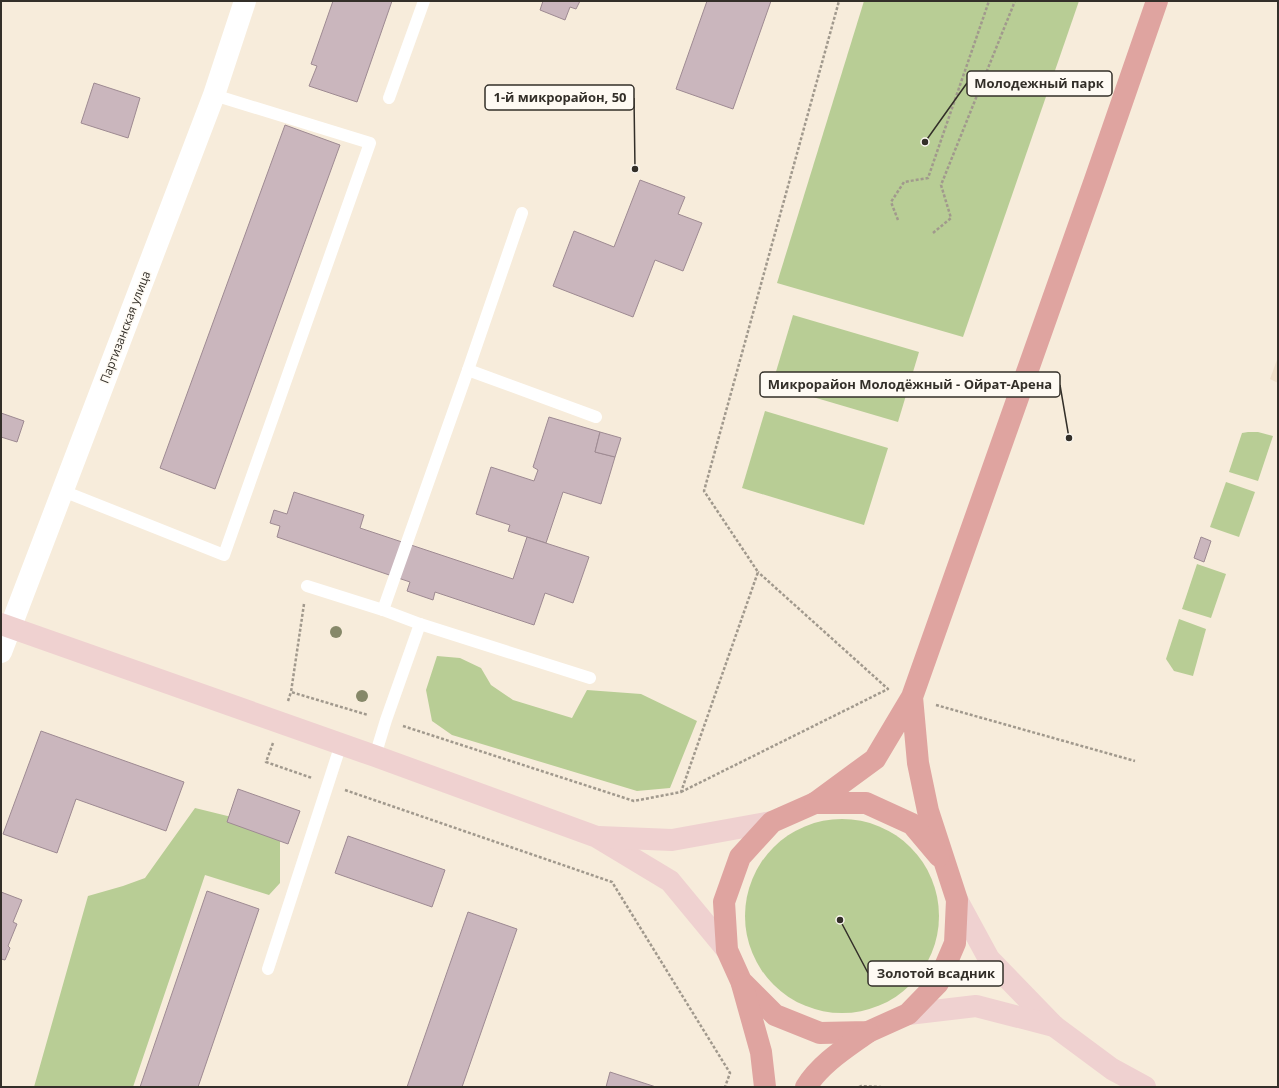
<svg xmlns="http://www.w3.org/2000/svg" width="1279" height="1088" font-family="'Open Sans',sans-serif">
<rect width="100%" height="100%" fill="#f7ecdb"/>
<path fill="#efe0ca" d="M 1278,357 L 1278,383 L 1270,379 Z"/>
<g fill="#b8cd95">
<path d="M 864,1 L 1079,1 L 963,337 L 777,283 Z"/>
<path d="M 793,315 L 919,352 L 898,422 L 772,385 Z"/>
<path d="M 765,411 L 888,448 L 864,525 L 742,488 Z"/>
<path d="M 1248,432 L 1258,432 L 1273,436 L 1258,481 L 1229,472 L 1242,433 Z"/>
<path d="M 1226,482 L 1255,492 L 1239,537 L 1210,527 Z"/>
<path d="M 1197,564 L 1226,574 L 1211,618 L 1182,609 Z"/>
<path d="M 1179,619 L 1206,629 L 1193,676 L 1174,671 L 1166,659 Z"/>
<path d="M 437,656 L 460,658 L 481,668 L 491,685 L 513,700 L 572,718 L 587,690 L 641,694 L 697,721 L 670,788 L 637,791 L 452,735 L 432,721 L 426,690 Z"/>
<path d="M 195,808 L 280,829 L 280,883 L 269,895 L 205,875 L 133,1087 L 34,1087 L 88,896 L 123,886 L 145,878 Z"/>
<circle cx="842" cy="916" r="97"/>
</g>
<g fill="#cab6bd" stroke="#9e8a92">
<path d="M 333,1 L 392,1 L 357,102 L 309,86 L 317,66 L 311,64 Z"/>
<path d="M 543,1 L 580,1 L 576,9 L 570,7 L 565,20 L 540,10 Z"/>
<path d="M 707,1 L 771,1 L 733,109 L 676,89 Z"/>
<path d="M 94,83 L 140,98 L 128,138 L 81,123 Z"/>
<path d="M 285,125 L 340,145 L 215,489 L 160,468 Z"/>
<path d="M 640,180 L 685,197 L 678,214 L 702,223 L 683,271 L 655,260 L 633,317 L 553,286 L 574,231 L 614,247 Z"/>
<path d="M 1,413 L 24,421 L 17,442 L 1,437 Z"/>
<path d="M 549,417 L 600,432 L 595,452 L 615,457 L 601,504 L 563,492 L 546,543 L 508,531 L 510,525 L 476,514 L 491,467 L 534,481 L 538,470 L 533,467 Z"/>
<path d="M 600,432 L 621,438 L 615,457 L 595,452 Z"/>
<path d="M 294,492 L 364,515 L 360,528 L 513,579 L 527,537 L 589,557 L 573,603 L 545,593 L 534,625 L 435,592 L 433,600 L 407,591 L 410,582 L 277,537 L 280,526 L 270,523 L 274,510 L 287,514 Z"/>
<path d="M 1201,537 L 1211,541 L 1204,562 L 1194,558 Z"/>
<path d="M 41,731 L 184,782 L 166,831 L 76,799 L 57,853 L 3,834 Z"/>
<path d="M 238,789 L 300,811 L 288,844 L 227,822 Z"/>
<path d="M 348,836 L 445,870 L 432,907 L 335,873 Z"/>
<path d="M 207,891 L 259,909 L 198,1087 L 140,1087 Z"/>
<path d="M 1,892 L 22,900 L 13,922 L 17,924 L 8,946 L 10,948 L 5,960 L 1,959 Z"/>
<path d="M 468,912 L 517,929 L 462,1087 L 407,1087 Z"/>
<path d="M 610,1072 L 656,1087 L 606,1087 Z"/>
</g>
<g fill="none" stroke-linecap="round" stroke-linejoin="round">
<g stroke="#a1998d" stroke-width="2.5" stroke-dasharray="3 2" stroke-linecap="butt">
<path d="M 898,220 L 891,202 L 904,182 L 928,178 L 989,1"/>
<path d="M 933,233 L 951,218 L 941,185 L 1015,1"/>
<path d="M 304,604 L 291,692 L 368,715"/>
<path d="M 288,701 L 291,692"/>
<path d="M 936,705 L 1135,761"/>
<path d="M 403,726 L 634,801 L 681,792 L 758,572 L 704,491 L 839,1"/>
<path d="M 273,743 L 266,762 L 312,778"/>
<path d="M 345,790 L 612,882 L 730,1073 L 725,1087"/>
<path d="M 681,792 L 888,689 L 758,572"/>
<path d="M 859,1087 L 861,1086 L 881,1087"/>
</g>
<g stroke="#fff" stroke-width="12">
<path d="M 389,98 L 424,1"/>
<path d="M 468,370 L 596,417"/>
<path d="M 63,491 L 224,555 L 370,143 L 214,95"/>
<path d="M 307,586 L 383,610 L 420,624 L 590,678"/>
<path d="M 383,610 L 468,370 L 522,213"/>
<path d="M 375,756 L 386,720 L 420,624"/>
<path d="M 268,969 L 341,744"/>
</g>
<path stroke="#fff" stroke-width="22" d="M 1,652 L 214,95 L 245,1"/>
<g stroke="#efd1d0" stroke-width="22">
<path d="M 1,624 L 375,756 L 597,837 L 670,881 L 727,950"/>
<path d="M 599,837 L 672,840 L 772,822"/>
<path d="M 957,900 L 989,959 L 1054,1026 L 1112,1069 L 1145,1087"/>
<path d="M 908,1014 L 976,1006 L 1054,1026"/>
</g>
<g stroke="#dfa4a0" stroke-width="22">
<path d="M 912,697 L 918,763 L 928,811 L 957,900 L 955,943 L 938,983 L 908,1014 L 868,1032 L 820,1033 L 775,1015 L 741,981 L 727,950 L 724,902 L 740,857 L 772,822 L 815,803 L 875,759 L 912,697 L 1095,180 L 1157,1"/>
<path d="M 815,803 L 866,803 L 912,824 L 939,856"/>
<path d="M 742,984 L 761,1052 L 765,1087"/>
<path d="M 806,1087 C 821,1063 846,1048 868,1032"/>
</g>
</g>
<g fill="#868869">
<circle cx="336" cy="632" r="6"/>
<circle cx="362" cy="696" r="6"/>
</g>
<g text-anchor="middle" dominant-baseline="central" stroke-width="3" stroke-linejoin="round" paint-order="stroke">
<g font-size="12" fill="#332f29" stroke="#fefaf3">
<text transform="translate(125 327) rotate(-69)">Партизанская улица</text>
</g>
</g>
<path fill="none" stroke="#332f29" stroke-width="1.5" d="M925 142L967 83M635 169L634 98M1069 438L1060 385M840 920L868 973"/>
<g fill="#332f29" stroke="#fefaf3" stroke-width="1.5">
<circle cx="925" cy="142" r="4"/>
<circle cx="635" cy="169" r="4"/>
<circle cx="1069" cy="438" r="4"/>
<circle cx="840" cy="920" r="4"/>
</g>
<g fill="#fefaf3" stroke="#332f29" stroke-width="1.5">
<rect x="967" y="71" width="145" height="25" rx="4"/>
<rect x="485" y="85" width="149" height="25" rx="4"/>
<rect x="760" y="372" width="300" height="25" rx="4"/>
<rect x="868" y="961" width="135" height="25" rx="4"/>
</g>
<g font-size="13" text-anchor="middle" font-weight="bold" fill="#332f29">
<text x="1039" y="88">Молодежный парк</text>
<text x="560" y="102">1-й микрорайон, 50</text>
<text x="910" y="389">Микрорайон Молодёжный - Ойрат-Арена</text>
<text x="936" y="978">Золотой всадник</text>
</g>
<rect width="1279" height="1088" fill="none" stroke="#332f29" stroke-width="4"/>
</svg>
